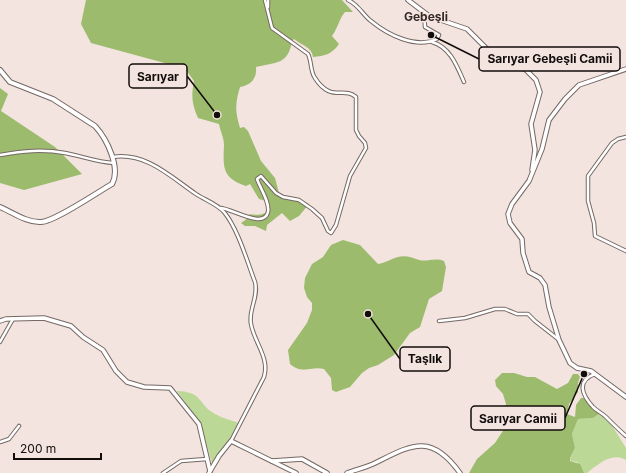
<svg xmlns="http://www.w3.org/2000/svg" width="626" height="473" font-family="Inter,sans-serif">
<rect width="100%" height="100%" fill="#f3e4df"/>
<g fill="#bcd896">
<path d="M 177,391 C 204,392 197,404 215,414 C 222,418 231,420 239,423 L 230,441 L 212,463 L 200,423 Z"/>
<path d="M 599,414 L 611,424 L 626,448 L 626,460 C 611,452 599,464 587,473 L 584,473 L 577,462 L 571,461 L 570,459 L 575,448 L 572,434 L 578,419 L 593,418 Z"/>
</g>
<g fill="#9cbb6d">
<path d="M 86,0 L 342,0 L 353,12 L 345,12 C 339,19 338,28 332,36 L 339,44 C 332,54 325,56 313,57 C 312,47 301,45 294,39 L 292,41 C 288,65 276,62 256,67 C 257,79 251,85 240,87 C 235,103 235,112 240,128 L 244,127 L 248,131 L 261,161 L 275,178 L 279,193 C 289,198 299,198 309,204 L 299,216 L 290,221 L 282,213 L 267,225 L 266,231 L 255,226 L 245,226 L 241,223 L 251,216 L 249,214 C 255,215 264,216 268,210 L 266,201 L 259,199 L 250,184 L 246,186 C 222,178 223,167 224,145 C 224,138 220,130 219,124 L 198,118 C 192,104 191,96 194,81 L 186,70 L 172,65 L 91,43 L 81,24 Z"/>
<path d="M 0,88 L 8,94 L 1,111 L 55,147 L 82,174 L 24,190 L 0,183 Z"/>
<path d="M 343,240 L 360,245 L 378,264 C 385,263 391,259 398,257 C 406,255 413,258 419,260 C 428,262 435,257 444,261 L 446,267 L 442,291 L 429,299 L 420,327 L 410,333 L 394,355 L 378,365 L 369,368 L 362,373 L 350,387 L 336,392 L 332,390 L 331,378 L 324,369 C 310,366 303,375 290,364 L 288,350 L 307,323 L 312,310 L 312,303 L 307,297 L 304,288 L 305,278 L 312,264 L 323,257 L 331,245 Z"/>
<path d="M 502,373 L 514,373 L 527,377 L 535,377 L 557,389 L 568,383 L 573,374 L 578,374 L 580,377 L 578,383 L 578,392 L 569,404 L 567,414 L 575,417 L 576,405 L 581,398 L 584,398 L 599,414 L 593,418 L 578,419 L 572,434 L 575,448 L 570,458 L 570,461 L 580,464 L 584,473 L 469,473 L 477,459 L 495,443 L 508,423 L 504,411 L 506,404 L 503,394 L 496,386 L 495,380 Z"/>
</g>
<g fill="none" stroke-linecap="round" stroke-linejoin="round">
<g stroke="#756864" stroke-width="4.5">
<g id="minor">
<path d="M 348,0 C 359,5 362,14 371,21 C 388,35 416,49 437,39 L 439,35 L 425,27 L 424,13"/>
<path d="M 268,7 L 268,0"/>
<path d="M 432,42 C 450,47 457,66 464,82"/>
<path d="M 626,137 L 618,139 L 612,143 L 588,176 L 588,201 L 594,223 L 595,236 L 626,251"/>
<path d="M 0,155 C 23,151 42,149 65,153 C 82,156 96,162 114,163"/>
<path d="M 113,157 C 146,152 171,177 196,194 C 205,200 217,204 224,212 C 238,229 247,261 255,282 C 259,297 248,310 251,324 C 254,342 270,358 264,377 L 231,441"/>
<path d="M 220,208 C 229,207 264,230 268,212 C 270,202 260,188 257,179 L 261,176 L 276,193 L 283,197 L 299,200 L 312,209 L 322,218 L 328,231 L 331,233 L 336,225 L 350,176 L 366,148 L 365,143 L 359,136 L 356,130 L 356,97 C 344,86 331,103 315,78 C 310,71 312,62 308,54 L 272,28 L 265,0"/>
<path d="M 439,321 L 465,318 L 495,309 L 505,309 L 517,314 L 528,314 L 535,321 L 558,339"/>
<path d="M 0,342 L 13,319"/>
<path d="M 595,374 C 576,381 582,395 593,407 C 597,411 602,413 606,417 C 612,423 619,430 626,436"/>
<path d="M 0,442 L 9,439 L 19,426"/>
<path d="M 163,473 L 181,461 L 207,459"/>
</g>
</g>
<g stroke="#756864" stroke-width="5.5">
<g id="tertiary">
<path d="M 408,0 L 429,16 L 467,29 L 493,55 L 526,70 L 536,80 L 540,92 L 531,124 L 535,150 L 532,170"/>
<path d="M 626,69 L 579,85 L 565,99 L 549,120 L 542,149 L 529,181 L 512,204 L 508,214 L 510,223 L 522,239 L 523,253 L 529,272 L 540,278 L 545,285 L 549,307 L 559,340 L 570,363 L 577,368 L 591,371 L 626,397"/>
<path d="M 0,321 L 6,319 L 44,318 L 71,326 L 83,337 L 103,350 L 116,371 L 127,382 L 144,387 L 170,388 L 199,424 L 210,471"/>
<path d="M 272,461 L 302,459 L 327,473"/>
<path d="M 209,473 L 219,456 L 231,441 L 296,473"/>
<path d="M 347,473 C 355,470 364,468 373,464 C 410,446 430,431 460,473"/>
</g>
</g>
<g stroke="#756864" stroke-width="6">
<path id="secondary" d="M 0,70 L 10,82 L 53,99 L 95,126 C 107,139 121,168 112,184 C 98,192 54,222 41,222 C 27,223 12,212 0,207"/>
</g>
<use href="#minor" stroke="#fff" stroke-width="2.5"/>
<use href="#tertiary" stroke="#fff" stroke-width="3.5"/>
<use href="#secondary" stroke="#fff" stroke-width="4"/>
</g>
<g text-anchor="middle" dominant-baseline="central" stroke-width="3" stroke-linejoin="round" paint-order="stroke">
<g font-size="12" font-weight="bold" fill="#352b27" stroke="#f3e4df">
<text x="426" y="16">Gebeşli</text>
</g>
</g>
<path fill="none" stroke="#120d0b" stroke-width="1.5" d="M431 35L479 59M217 115L187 76M368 314L400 359M584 374L565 418"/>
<g fill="#120d0b" stroke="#f3e4df" stroke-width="1.5">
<circle cx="431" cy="35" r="4"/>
<circle cx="217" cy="115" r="4"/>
<circle cx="368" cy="314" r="4"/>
<circle cx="584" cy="374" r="4"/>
</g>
<g fill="#f3e4df" stroke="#120d0b" stroke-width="1.5">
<rect x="479" y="47" width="141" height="24" rx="4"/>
<rect x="129" y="64" width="58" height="24" rx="4"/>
<rect x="400" y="347" width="50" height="24" rx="4"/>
<rect x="471" y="406" width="94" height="24" rx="4"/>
</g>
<g font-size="12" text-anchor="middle" font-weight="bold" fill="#120d0b">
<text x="550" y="63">Sarıyar Gebeşli Camii</text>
<text x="158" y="81">Sarıyar</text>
<text x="425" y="363">Taşlık</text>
<text x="518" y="423">Sarıyar Camii</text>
</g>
<path d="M14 453v6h87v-6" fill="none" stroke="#120d0b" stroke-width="2"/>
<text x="20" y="453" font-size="12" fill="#120d0b" stroke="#f3e4df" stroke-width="3" paint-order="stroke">200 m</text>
</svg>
